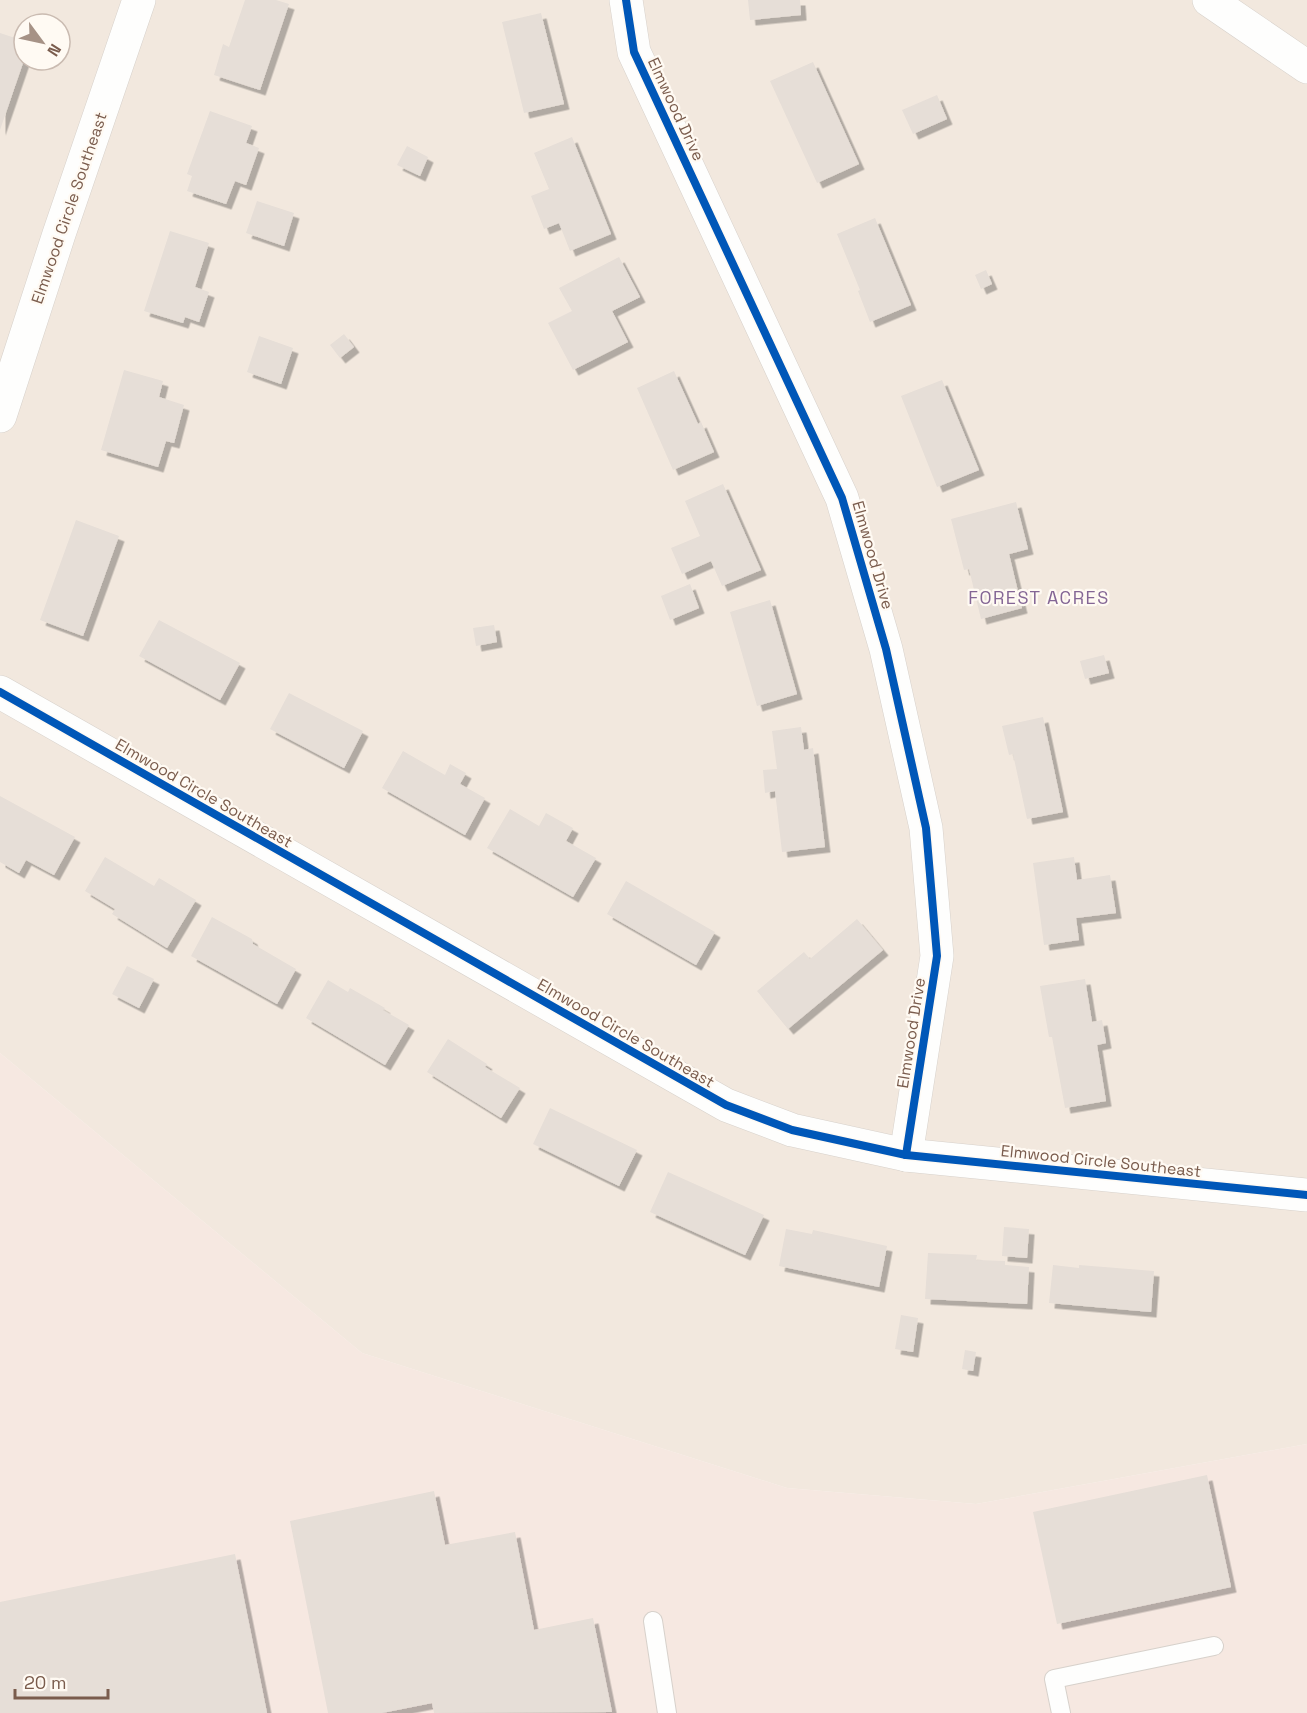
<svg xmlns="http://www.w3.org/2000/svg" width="1307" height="1713" font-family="'Space Grotesk',sans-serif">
<defs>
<filter id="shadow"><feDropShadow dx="5.5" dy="5.5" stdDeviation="0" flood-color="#0004"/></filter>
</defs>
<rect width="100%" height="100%" fill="#f9f5f0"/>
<path fill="#f2e8de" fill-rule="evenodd" d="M 0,0 L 1307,0 L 1307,1444 L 976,1504 L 787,1488 L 362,1353 L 0,1053 ZM 24,24 L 60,24 L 60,60 L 24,60 Z"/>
<path fill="#f6e8e1" d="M 0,1053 L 362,1353 L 787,1488 L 976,1504 L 1307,1444 L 1307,1713 L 0,1713 Z"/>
<g fill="#e6ded7" filter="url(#shadow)">
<path d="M 245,0 L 276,0 L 289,4 L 260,90 L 214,75 L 223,44 L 229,47 Z"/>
<path d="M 748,0 L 800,0 L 801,15 L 750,20 Z"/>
<path d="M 541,13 L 564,104 L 524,113 L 502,22 Z"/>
<path d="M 0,33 L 24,41 L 24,60 L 0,130 Z"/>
<path d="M 813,62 L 859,164 L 817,183 L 770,81 Z"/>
<path d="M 937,95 L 947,119 L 913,134 L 902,110 Z"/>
<path d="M 210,111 L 252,126 L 246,143 L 259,148 L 246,185 L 235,181 L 226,204 L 187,191 L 192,176 L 187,174 Z"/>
<path d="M 572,137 L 611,234 L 570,251 L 559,223 L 544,229 L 531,196 L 549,189 L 534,153 Z"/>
<path d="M 407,146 L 428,157 L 420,176 L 397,165 Z"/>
<path d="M 257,201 L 294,213 L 284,246 L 246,233 Z"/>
<path d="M 875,218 L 911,305 L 870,322 L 858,291 L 860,290 L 837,234 Z"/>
<path d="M 170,231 L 209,243 L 195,287 L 209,292 L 199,322 L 185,317 L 183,323 L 144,311 Z"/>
<path d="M 619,257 L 640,297 L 612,311 L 628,342 L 573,370 L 548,323 L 572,311 L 559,288 Z"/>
<path d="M 986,270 L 992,284 L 981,289 L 975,275 Z"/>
<path d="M 344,334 L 354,347 L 340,358 L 330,345 Z"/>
<path d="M 259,336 L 293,348 L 281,384 L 247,372 Z"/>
<path d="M 124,370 L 163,381 L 159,397 L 184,405 L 174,443 L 166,441 L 158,467 L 101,450 Z"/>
<path d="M 674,371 L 698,424 L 701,422 L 714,452 L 673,470 L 637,388 Z"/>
<path d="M 942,380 L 979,470 L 937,487 L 901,396 Z"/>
<path d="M 723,484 L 761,570 L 722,586 L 711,561 L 682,574 L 671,548 L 700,536 L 685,501 Z"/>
<path d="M 1016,502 L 1028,549 L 1009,554 L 1022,608 L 981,619 L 969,569 L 964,570 L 951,519 Z"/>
<path d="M 76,520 L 119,536 L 83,636 L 40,620 Z"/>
<path d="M 690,584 L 699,608 L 670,620 L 661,596 Z"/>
<path d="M 770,600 L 797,694 L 757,706 L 730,612 Z"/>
<path d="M 159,620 L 240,663 L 220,700 L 139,656 Z"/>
<path d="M 494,625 L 497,642 L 476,646 L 473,628 Z"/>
<path d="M 1104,655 L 1109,673 L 1085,679 L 1080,661 Z"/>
<path d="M 289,693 L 363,731 L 344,768 L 270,729 Z"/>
<path d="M 1043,717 L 1063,812 L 1027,819 L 1013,754 L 1009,755 L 1002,726 Z"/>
<path d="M 801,727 L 804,750 L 813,748 L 825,847 L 782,852 L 775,791 L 765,793 L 763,770 L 777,769 L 772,731 Z"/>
<path d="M 403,751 L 445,775 L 450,764 L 466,773 L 460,784 L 485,798 L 465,835 L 382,788 Z"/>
<path d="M 0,796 L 75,837 L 54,875 L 26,860 L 19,873 L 0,862 Z"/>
<path d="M 510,809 L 539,826 L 546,813 L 573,828 L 566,841 L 596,858 L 573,897 L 487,848 Z"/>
<path d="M 105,857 L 154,886 L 159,878 L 196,900 L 167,948 L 112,914 L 115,909 L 85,891 Z"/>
<path d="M 1074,857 L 1077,880 L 1110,875 L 1116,913 L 1076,918 L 1079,940 L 1044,945 L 1033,863 Z"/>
<path d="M 626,881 L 715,932 L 696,965 L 607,914 Z"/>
<path d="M 212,917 L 252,939 L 253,944 L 296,969 L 277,1004 L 191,956 Z"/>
<path d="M 857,919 L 883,950 L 788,1029 L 757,991 L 804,952 L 810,959 Z"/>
<path d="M 127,966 L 154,979 L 139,1008 L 112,994 Z"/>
<path d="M 1085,979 L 1092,1022 L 1102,1020 L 1106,1043 L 1097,1045 L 1106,1101 L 1065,1108 L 1052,1037 L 1049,1037 L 1040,986 Z"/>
<path d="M 328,980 L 348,992 L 350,988 L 385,1008 L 383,1010 L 409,1025 L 385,1065 L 306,1018 Z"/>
<path d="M 448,1039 L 487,1064 L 485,1067 L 520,1088 L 501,1118 L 427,1072 Z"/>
<path d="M 550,1108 L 637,1150 L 619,1186 L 533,1144 Z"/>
<path d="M 668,1172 L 764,1215 L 745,1255 L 650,1212 Z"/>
<path d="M 1004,1227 L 1029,1229 L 1027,1258 L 1002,1256 Z"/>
<path d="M 786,1229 L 812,1234 L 813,1230 L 887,1246 L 879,1287 L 779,1266 Z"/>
<path d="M 928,1253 L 977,1255 L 976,1260 L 1005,1261 L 1005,1265 L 1029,1267 L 1027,1304 L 925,1299 Z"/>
<path d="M 1053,1265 L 1079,1268 L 1079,1265 L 1154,1271 L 1151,1312 L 1049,1303 Z"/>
<path d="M 901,1315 L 918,1318 L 913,1352 L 895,1349 Z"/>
<path d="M 965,1350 L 976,1352 L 973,1371 L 962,1369 Z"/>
<path d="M 1207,1475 L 1231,1587 L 1057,1624 L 1033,1512 Z"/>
<path d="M 434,1491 L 445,1545 L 515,1532 L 534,1630 L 593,1618 L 612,1712 L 434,1713 L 432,1703 L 382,1713 L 328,1713 L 290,1521 Z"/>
<path d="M 235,1554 L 267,1713 L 0,1713 L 0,1602 Z"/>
</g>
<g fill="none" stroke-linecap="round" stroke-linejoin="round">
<g stroke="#d7d1cb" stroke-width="20">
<g id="service">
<path d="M 653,1621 L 667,1713"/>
<path d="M 1061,1713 L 1054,1679 L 1214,1646"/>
</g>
</g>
<g stroke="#d7d1cb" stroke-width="34">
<g id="minor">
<path d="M 626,0 L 634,52 L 842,498 L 886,649 L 926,828 L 937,956 L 906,1155"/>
<path d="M 1209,0 L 1307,67"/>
<path d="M 0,416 L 59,234 L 139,0"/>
<path d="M 0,692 L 726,1105 L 792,1130 L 906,1155 L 1307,1195"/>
</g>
</g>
<use href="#service" stroke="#fefefd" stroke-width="18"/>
<use href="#minor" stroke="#fefefd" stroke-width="33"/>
<g stroke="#fffaf3" stroke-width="11">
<g id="cycleway">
<path d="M 626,0 L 634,52 L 842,498 L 886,649 L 926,828 L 937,956 L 906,1155"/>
<path d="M 0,692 L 726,1105 L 792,1130 L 906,1155 L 1307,1195"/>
</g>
</g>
<use href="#cycleway" stroke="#0057b8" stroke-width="8"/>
</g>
<g text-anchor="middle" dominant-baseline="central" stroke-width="4.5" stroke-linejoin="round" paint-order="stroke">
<g font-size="16" fill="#7a5c4d" stroke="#fffaf3">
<text transform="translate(676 109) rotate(65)">Elmwood Drive</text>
<text transform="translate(69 208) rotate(-71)">Elmwood Circle Southeast</text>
<text transform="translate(873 555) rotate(74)">Elmwood Drive</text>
<text transform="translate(204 793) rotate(30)">Elmwood Circle Southeast</text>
<text transform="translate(626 1033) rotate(30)">Elmwood Circle Southeast</text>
<text transform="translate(911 1033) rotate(-81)">Elmwood Drive</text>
<text transform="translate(1101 1161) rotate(6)">Elmwood Circle Southeast</text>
</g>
<g font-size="18" letter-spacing="1.5" fill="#846695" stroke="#fffaf3">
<text x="1039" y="597">FOREST ACRES</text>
</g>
</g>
<g transform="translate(42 42) rotate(123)"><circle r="28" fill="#fffaf3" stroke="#cabbb1" stroke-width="1.5"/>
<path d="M0-4.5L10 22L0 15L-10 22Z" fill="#a69286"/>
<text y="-9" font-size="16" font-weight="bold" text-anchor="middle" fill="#7a5c4d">N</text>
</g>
<path d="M15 1689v9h93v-9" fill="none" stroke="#7a5c4d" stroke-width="3"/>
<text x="24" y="1689" font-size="18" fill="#7a5c4d" stroke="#fffaf3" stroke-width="4.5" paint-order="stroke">20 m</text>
</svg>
